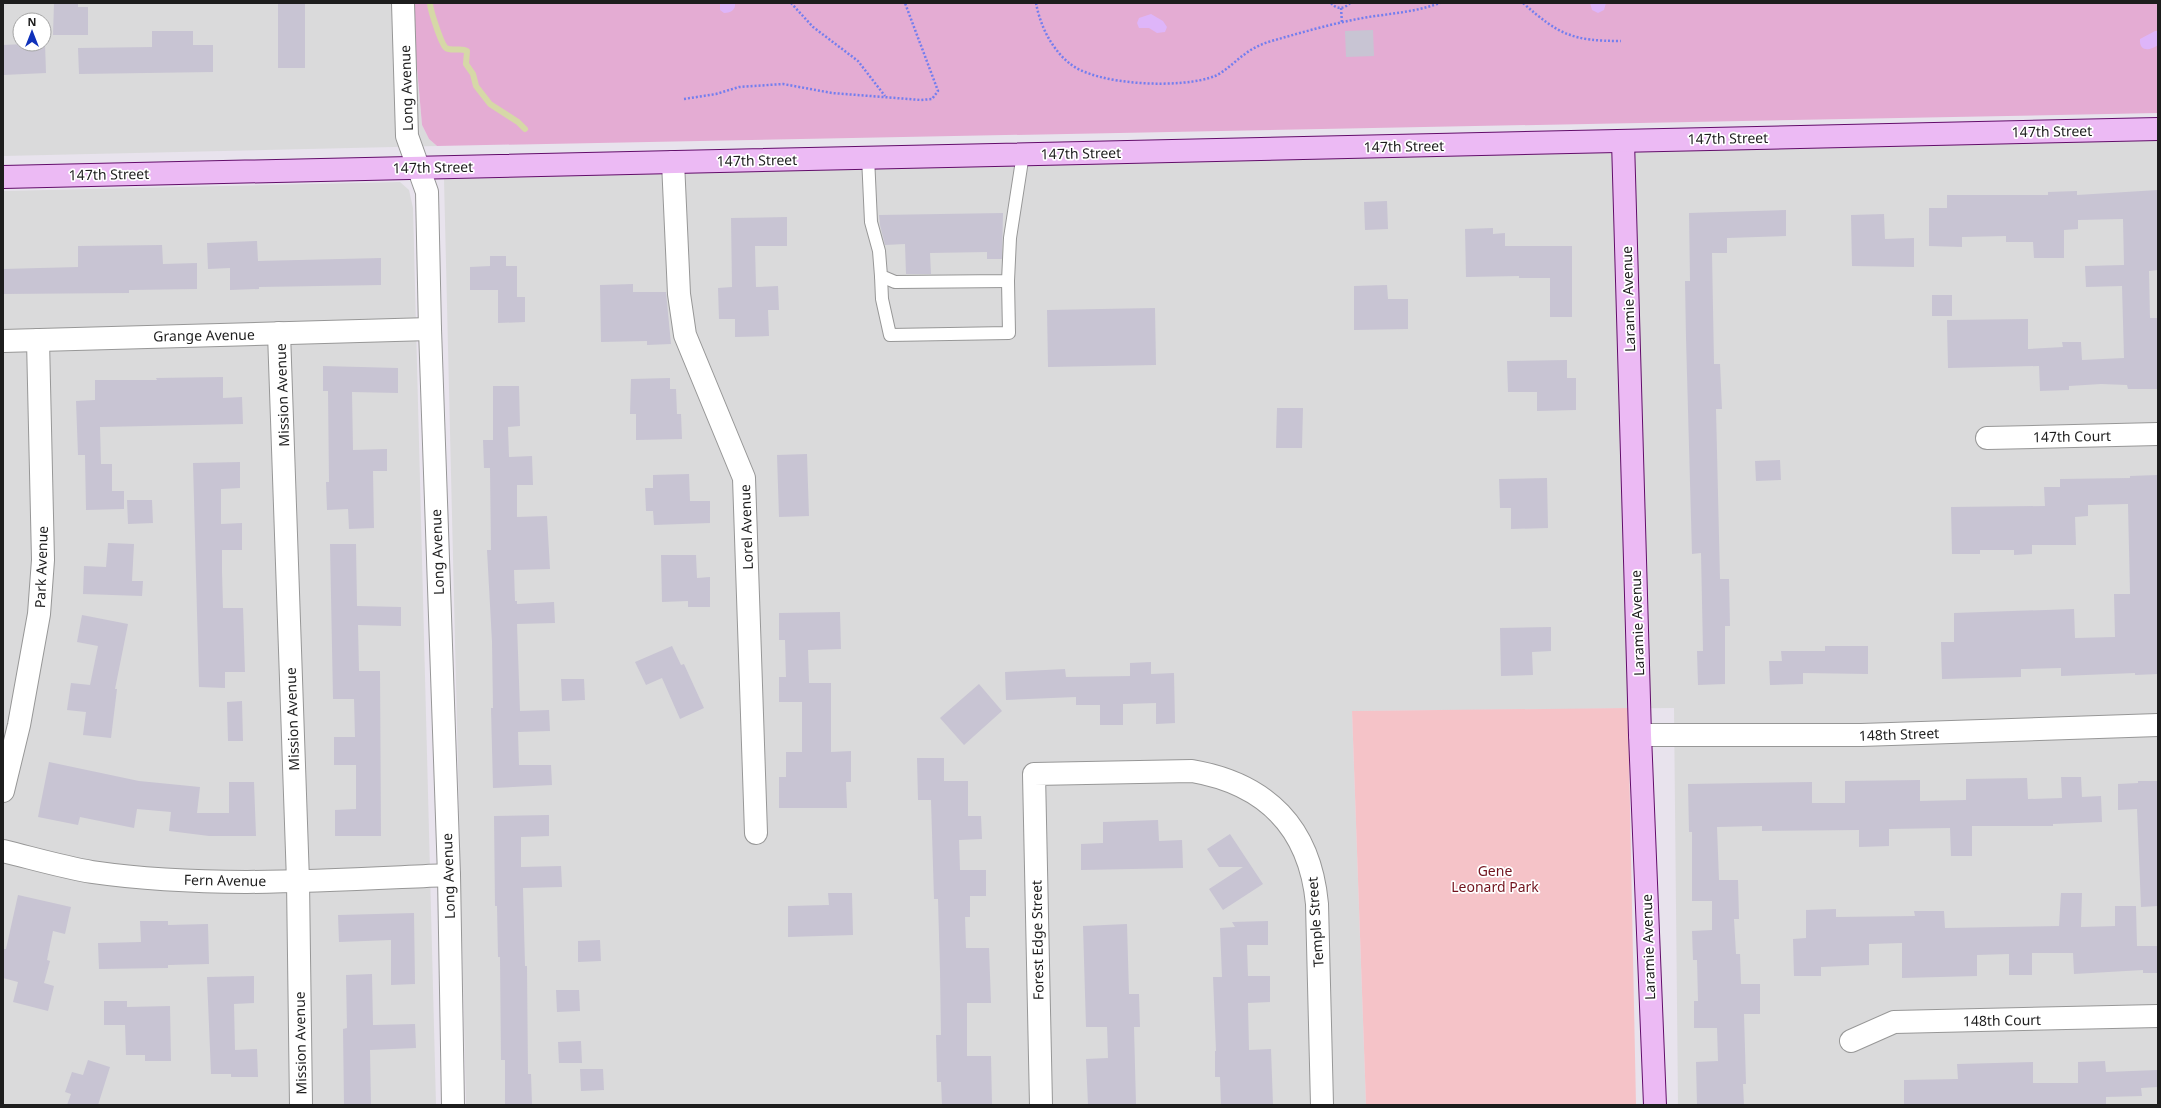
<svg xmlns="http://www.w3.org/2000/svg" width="2161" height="1108" font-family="'Noto Sans',sans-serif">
<rect width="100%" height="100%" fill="#e8e3ed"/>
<g fill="#dadadb" fill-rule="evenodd">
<path d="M 3,3 L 413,3 L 415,45 L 422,125 L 429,139 L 437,146 L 3,156 ZM 20,20 L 44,20 L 44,44 L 20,44 Z"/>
<path d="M 2158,137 L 2158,1105 L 1678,1105 L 1674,708 L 1352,711 L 1366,1105 L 466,1105 L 444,179 L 1573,148 Z"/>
<path d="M 400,182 L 409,190 L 413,208 L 436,1105 L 3,1105 L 3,191 Z"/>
</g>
<path fill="#e4acd3" d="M 413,3 L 2158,3 L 2158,113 L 437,146 L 429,139 L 422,125 L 415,45 Z"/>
<g fill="#deb5f9">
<path d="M 720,3 L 735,3 C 736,10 730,13 724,13 L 720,10 Z"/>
<path d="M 1590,3 L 1606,3 L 1604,10 L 1598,13 L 1592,10 Z"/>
<path d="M 1151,14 L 1163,21 L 1167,27 L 1165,32 L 1157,33 L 1149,28 L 1139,28 L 1137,23 L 1139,18 Z"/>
<path d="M 2155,31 L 2158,31 L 2158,45 C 2150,51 2139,52 2140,39 Z"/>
</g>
<path fill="#f5c3c8" d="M 1628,708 L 1636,1105 L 1366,1105 L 1352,711 Z"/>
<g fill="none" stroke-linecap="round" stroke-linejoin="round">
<path stroke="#d6d8a7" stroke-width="6" d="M 430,3 C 430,9 441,44 446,48 C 452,52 461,47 467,51 L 466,64 L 473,74 L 476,86 L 490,104 L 518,122 L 525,129"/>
</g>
<g fill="#c8c4d3">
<path d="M 54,3 L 78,3 L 78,7 L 88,7 L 88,35 L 53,35 Z"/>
<rect x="278" y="3" width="27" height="65"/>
<path d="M 1373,30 L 1374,56 L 1346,57 L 1345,31 Z"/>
<path d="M 152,31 L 193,31 L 193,45 L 213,45 L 213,72 L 79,74 L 78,48 L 152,47 Z"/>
<path d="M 45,43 L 46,73 L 3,75 L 3,45 Z"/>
<path d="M 2158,190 L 2158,270 L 2149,271 L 2150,318 L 2158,318 L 2158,389 L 2128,389 L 2127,385 L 2101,384 L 2069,386 L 2069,390 L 2040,391 L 2039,366 L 1948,368 L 1947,320 L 2028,319 L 2028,349 L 2063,347 L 2062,342 L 2081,342 L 2082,360 L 2124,358 L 2122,286 L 2086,287 L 2085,266 L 2124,265 L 2123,219 L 2078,220 L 2078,229 L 2064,230 L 2064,258 L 2034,258 L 2033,242 L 2006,242 L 2006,236 L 1962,237 L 1962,247 L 1929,246 L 1929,208 L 1947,208 L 1947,195 L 2048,195 L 2048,192 L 2077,191 L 2077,195 Z"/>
<path d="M 1387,201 L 1388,229 L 1365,230 L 1364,202 Z"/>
<path d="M 1786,210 L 1786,236 L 1727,238 L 1727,253 L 1712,253 L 1714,364 L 1720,364 L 1722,409 L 1716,409 L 1720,579 L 1729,579 L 1730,626 L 1725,626 L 1725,684 L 1698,685 L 1697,651 L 1703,651 L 1701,553 L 1692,554 L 1686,338 L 1685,281 L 1690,281 L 1689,213 Z"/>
<path d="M 1003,213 L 1002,259 L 987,259 L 987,252 L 930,253 L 931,274 L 906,274 L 905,244 L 885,245 L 880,225 L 879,215 Z"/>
<path d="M 1884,214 L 1885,239 L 1914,238 L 1914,267 L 1852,266 L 1851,215 Z"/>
<path d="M 787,217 L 787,246 L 755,246 L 756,287 L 778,286 L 779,310 L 768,310 L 769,336 L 735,337 L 735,319 L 719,319 L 718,288 L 732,287 L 731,218 Z"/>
<path d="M 1493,228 L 1493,234 L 1505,233 L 1505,246 L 1572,246 L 1572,317 L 1550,317 L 1550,278 L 1519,278 L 1519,276 L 1466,277 L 1465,229 Z"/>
<path d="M 257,241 L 258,261 L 381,258 L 381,285 L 259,287 L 259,289 L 230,290 L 230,268 L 208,269 L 207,243 Z"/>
<path d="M 162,245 L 163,264 L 197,263 L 197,289 L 129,290 L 129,293 L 3,294 L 3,269 L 78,267 L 78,246 Z"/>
<path d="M 490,256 L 506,256 L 506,266 L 517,266 L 517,297 L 525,297 L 525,322 L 498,323 L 498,290 L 470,290 L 470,267 L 490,266 Z"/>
<path d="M 633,284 L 633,292 L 666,292 L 671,344 L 647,345 L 647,341 L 601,342 L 600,285 Z"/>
<path d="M 1387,285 L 1388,299 L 1408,299 L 1408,329 L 1354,330 L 1354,286 Z"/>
<rect x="1932" y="295" width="20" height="21"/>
<path d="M 1155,308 L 1156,365 L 1048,367 L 1047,310 Z"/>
<path d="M 1567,360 L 1567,378 L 1576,378 L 1576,410 L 1537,411 L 1537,392 L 1508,392 L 1507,361 Z"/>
<path d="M 323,366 L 398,368 L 398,393 L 352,392 L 353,450 L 387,449 L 387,471 L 373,471 L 374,528 L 349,529 L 348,509 L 327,510 L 326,482 L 329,482 L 328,391 L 323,391 Z"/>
<path d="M 223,377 L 223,398 L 242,397 L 243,424 L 100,427 L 101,464 L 112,464 L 112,491 L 124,491 L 124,509 L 86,510 L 85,455 L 78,455 L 76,401 L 95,400 L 95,380 L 157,380 L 156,378 Z"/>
<path d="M 670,378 L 670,389 L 676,389 L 677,414 L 681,414 L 682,439 L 636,440 L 636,414 L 630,414 L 631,379 Z"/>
<path d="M 493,386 L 519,386 L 520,426 L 508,427 L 509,457 L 532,456 L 533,485 L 517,485 L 517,517 L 547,516 L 550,569 L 514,570 L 515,601 L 517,601 L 517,604 L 554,602 L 555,623 L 517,624 L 520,711 L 549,710 L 550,731 L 518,732 L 519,765 L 551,765 L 552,785 L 493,788 L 491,708 L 493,708 L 492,642 L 487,550 L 491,550 L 490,468 L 484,468 L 483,440 L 493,440 Z"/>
<path d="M 1277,408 L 1303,408 L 1302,448 L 1276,448 Z"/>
<path d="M 807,454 L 809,516 L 779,517 L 777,455 Z"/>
<path d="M 1780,460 L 1781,480 L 1756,481 L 1755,461 Z"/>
<path d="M 240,462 L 240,488 L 221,489 L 221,524 L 242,523 L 242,550 L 222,550 L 222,572 L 223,608 L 243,608 L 245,672 L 225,672 L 225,688 L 199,687 L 193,463 Z"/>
<path d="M 689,474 L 690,501 L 710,501 L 710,523 L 654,525 L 653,511 L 646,511 L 645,488 L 653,488 L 653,475 Z"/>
<path d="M 2158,475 L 2158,674 L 2135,675 L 2135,673 L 2061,676 L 2061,668 L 2021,669 L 2021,677 L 1942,679 L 1941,642 L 1954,642 L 1954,613 L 2074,609 L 2075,638 L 2115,637 L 2114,594 L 2130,594 L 2128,504 L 2088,505 L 2088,516 L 2075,517 L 2076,545 L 2032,545 L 2032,554 L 2014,555 L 2014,550 L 1980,550 L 1980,554 L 1952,554 L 1951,507 L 2045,506 L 2044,487 L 2060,487 L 2060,479 L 2130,478 L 2130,476 Z"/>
<path d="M 1547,478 L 1548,528 L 1511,529 L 1511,508 L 1500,508 L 1499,479 Z"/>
<path d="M 127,500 L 152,500 L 153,523 L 128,524 Z"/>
<path d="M 108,543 L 134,544 L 132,581 L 143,581 L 142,596 L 83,594 L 84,566 L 106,567 Z"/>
<path d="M 330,544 L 356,544 L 357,606 L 401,607 L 401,626 L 358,625 L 359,671 L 380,671 L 381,836 L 335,836 L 335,810 L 356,809 L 356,765 L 334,765 L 334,737 L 355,737 L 354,699 L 333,699 Z"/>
<path d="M 661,555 L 696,555 L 697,578 L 710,577 L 710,607 L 688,607 L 688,601 L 662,602 Z"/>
<path d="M 840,612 L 841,649 L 808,650 L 809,683 L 831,683 L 831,752 L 851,751 L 851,782 L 846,782 L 847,808 L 779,808 L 779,777 L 786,777 L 786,752 L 802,752 L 802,702 L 779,702 L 779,677 L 786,677 L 785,640 L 779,640 L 779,613 Z"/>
<path d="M 82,615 L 128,624 L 115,689 L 117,689 L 111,738 L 83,735 L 86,712 L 67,710 L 71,683 L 90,685 L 98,646 L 77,642 Z"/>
<path d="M 1551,627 L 1551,651 L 1532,652 L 1533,675 L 1501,676 L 1500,628 Z"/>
<path d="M 672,646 L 681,665 L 684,664 L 704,708 L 680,719 L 662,678 L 646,685 L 635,662 Z"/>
<path d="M 1825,646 L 1868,646 L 1868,674 L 1803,673 L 1803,684 L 1770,685 L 1769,661 L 1782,661 L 1781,651 L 1825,651 Z"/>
<path d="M 1151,662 L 1151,674 L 1174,673 L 1175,723 L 1156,724 L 1156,703 L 1123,704 L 1123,725 L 1100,725 L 1100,705 L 1076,705 L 1076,697 L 1006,700 L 1005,672 L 1065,669 L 1066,677 L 1130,676 L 1130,663 Z"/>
<path d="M 561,679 L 584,679 L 585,700 L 562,701 Z"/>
<path d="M 979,684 L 1002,711 L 964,745 L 940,718 Z"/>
<path d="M 242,701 L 243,741 L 228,741 L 227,702 Z"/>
<path d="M 917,758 L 944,758 L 944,781 L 968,781 L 968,816 L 981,816 L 982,839 L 959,840 L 960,870 L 986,870 L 986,896 L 970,896 L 970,917 L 965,917 L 966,948 L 989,948 L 991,1003 L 967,1003 L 967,1056 L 991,1056 L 992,1105 L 942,1105 L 941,1082 L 937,1082 L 936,1035 L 941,1035 L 940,972 L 938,899 L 934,899 L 931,800 L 918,800 Z"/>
<path d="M 49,762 L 139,781 L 200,787 L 197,813 L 229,813 L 229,782 L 254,782 L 256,836 L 209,836 L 169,831 L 171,812 L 137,809 L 134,828 L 80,817 L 78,825 L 38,817 Z"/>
<path d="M 2061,777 L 2081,777 L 2082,797 L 2101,796 L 2102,822 L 2053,824 L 2053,826 L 1972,826 L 1972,856 L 1951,856 L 1950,828 L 1889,829 L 1889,846 L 1859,847 L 1859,830 L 1762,831 L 1762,826 L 1717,827 L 1719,880 L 1738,880 L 1739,919 L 1734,919 L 1736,954 L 1740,954 L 1741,984 L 1760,984 L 1760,1014 L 1744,1014 L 1746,1084 L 1743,1084 L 1744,1105 L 1697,1105 L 1696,1062 L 1718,1061 L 1717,1028 L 1694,1028 L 1694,1001 L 1698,1001 L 1697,960 L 1693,960 L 1692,931 L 1712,930 L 1712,901 L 1692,901 L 1692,832 L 1689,832 L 1688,784 L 1812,782 L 1812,803 L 1845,803 L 1845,781 L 1920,780 L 1920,801 L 1966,800 L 1966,779 L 2027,778 L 2028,799 L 2062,798 Z"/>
<path d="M 2138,781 L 2158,781 L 2158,906 L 2141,907 L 2137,809 L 2118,810 L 2118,784 L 2138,783 Z"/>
<path d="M 549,815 L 549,836 L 521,837 L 521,867 L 561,866 L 562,887 L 523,888 L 525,966 L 527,966 L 528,1074 L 531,1074 L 532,1105 L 505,1105 L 505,1060 L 501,1060 L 500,957 L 498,957 L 497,906 L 495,906 L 494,816 Z"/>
<path d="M 1158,820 L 1159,841 L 1182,840 L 1183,868 L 1081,870 L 1081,844 L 1103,843 L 1103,822 Z"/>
<path d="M 1230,834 L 1263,884 L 1223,910 L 1209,889 L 1243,867 L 1219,867 L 1207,849 Z"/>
<path d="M 828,893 L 852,893 L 853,935 L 788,937 L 788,906 L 829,905 Z"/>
<path d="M 2061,893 L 2082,893 L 2081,927 L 2115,926 L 2115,906 L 2136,906 L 2137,946 L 2158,946 L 2158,973 L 2143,973 L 2143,970 L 2074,974 L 2073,953 L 2032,953 L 2032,975 L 2009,975 L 2009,954 L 1977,955 L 1977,976 L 1902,978 L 1902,943 L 1869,944 L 1869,965 L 1821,967 L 1821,976 L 1794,976 L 1793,939 L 1806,938 L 1806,910 L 1836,909 L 1836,917 L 1915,916 L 1914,911 L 1944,911 L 1945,928 L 2059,926 Z"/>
<path d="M 18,895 L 71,907 L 65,934 L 53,931 L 47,960 L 50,961 L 44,983 L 54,986 L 48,1011 L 13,1002 L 18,982 L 3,978 L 3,949 L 6,949 Z"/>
<path d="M 414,913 L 415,984 L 391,985 L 391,940 L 339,942 L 338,915 Z"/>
<path d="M 140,921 L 168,921 L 168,925 L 208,924 L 209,964 L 168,965 L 168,968 L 99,969 L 98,943 L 141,942 Z"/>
<path d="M 1268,921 L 1268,945 L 1247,945 L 1248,976 L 1270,976 L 1270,1002 L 1248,1003 L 1249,1050 L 1271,1049 L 1273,1105 L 1221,1105 L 1220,1077 L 1215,1077 L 1215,1051 L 1216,1051 L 1213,977 L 1222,977 L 1220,928 L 1235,927 L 1232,922 Z"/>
<path d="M 1127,924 L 1129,994 L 1139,994 L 1140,1027 L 1134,1027 L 1136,1105 L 1088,1105 L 1086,1059 L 1108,1058 L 1107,1027 L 1086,1027 L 1083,926 Z"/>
<path d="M 600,940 L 601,961 L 578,962 L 578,941 Z"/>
<path d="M 372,974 L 373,1025 L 415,1024 L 416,1048 L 370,1050 L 371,1105 L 344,1105 L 343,1029 L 347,1028 L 346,975 Z"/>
<path d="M 254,976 L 254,1003 L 234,1004 L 235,1050 L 257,1049 L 258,1077 L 231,1077 L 231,1074 L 211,1074 L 207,977 Z"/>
<path d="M 556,990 L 579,990 L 580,1011 L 557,1012 Z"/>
<path d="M 104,1001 L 127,1001 L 127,1007 L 170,1006 L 171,1061 L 145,1061 L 145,1055 L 126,1055 L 125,1025 L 104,1025 Z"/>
<path d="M 581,1041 L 582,1063 L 559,1063 L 558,1042 Z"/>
<path d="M 88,1060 L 110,1067 L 98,1105 L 67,1105 L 71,1094 L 65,1092 L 72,1072 L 83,1075 Z"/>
<path d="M 2105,1061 L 2106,1072 L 2158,1070 L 2158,1087 L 2141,1088 L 2142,1096 L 2106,1097 L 2106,1105 L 1904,1105 L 1904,1080 L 1958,1079 L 1957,1064 L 2033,1062 L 2033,1083 L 2078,1083 L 2078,1062 Z"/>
<path d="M 580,1069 L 603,1069 L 604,1090 L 581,1091 Z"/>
</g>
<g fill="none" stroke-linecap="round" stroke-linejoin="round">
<g stroke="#979797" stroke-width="14">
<g id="lane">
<path d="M 868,157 L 871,222 L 879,251 L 881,276 L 895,282 L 1008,281 L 1010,238 L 1023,154"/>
<path d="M 881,276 L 882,299 L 890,335 L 1009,333 L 1008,281"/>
</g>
</g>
<g stroke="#979797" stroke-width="24">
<g id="street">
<path d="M 403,3 L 407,136 L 427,192 L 430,329 L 449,875 L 453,1105"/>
<path d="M 673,162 L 679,294 L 685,335 L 744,478 L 756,833"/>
<path d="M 279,333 L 298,881 L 301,1105"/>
<path d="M 3,341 L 430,329"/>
<path d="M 1987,438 L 2158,434"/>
<path d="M 1640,735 L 1861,735 L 2158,725"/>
<path d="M 3,791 L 19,725 L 39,614 L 43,560 L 38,340"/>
<path d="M 3,851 C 32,858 62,867 92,872 C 210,889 330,880 449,875"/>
<path d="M 1851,1041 L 1894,1022 L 2158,1016"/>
<path d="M 1041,1105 L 1034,774 L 1192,771 C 1267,784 1310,828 1317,904 L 1322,1105"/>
</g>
</g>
<g stroke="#620d6a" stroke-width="24">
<g id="secondary">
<path d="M 1623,141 L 1640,735 L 1655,1105"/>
<path d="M 3,177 L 2158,129"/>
</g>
</g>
<g stroke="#737eee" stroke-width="2.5" stroke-dasharray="2 2" stroke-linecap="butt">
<path d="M 791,3 L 813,27 L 858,61 L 885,96"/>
<path d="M 1036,3 C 1040,25 1051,48 1069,63 C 1096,86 1183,89 1215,76 C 1226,71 1235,61 1245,54 C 1254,47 1264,43 1275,40 C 1307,31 1341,21 1375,16 C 1397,13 1418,11 1440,3"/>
<path d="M 1331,3 C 1337,10 1344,9 1350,3"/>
<path d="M 1523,3 C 1559,35 1573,41 1621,41"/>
<path d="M 1341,8 L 1342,23"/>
<path d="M 684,99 L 716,94 L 739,87 L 783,84 L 832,93 L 921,100 L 932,99 L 938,91 L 905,3"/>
</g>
<use href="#lane" stroke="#fff" stroke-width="12"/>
<use href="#street" stroke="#fff" stroke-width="22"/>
<use href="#secondary" stroke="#ecbaf4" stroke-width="22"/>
</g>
<g text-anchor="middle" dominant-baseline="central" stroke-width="3.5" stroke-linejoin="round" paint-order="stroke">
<g font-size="14" fill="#1d1d1d" stroke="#fff">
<text transform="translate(406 88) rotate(-92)">Long Avenue</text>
<text transform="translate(2052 131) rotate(-1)">147th Street</text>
<text transform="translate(1728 138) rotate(-1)">147th Street</text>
<text transform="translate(1404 146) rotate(-1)">147th Street</text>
<text transform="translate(1081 153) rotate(-1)">147th Street</text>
<text transform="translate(757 160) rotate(-1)">147th Street</text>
<text transform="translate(433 167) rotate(-1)">147th Street</text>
<text transform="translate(109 174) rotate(-1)">147th Street</text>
<text transform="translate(1628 299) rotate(-92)">Laramie Avenue</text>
<text transform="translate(204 335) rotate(-1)">Grange Avenue</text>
<text transform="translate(282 395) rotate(-92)">Mission Avenue</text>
<text transform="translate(2072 436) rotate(-1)">147th Court</text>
<text transform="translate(746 527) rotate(-92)">Lorel Avenue</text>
<text transform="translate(437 552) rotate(-92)">Long Avenue</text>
<text transform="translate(41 567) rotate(-88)">Park Avenue</text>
<text transform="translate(1637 623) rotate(-92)">Laramie Avenue</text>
<text transform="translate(292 719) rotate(-92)">Mission Avenue</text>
<text transform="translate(1899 734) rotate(-2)">148th Street</text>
<text transform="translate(448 876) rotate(-92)">Long Avenue</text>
<text transform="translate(225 880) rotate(1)">Fern Avenue</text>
<text transform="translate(1315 922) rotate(-94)">Temple Street</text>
<text transform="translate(1037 940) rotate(-91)">Forest Edge Street</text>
<text transform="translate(1648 947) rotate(-92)">Laramie Avenue</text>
<text transform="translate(2002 1020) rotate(-1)">148th Court</text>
<text transform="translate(300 1043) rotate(-91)">Mission Avenue</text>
</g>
<g font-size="14" fill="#72141e" stroke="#fff">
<text x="1495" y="870">Gene<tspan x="1495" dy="16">Leonard Park</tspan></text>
</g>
</g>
<rect width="2161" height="1108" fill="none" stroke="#1d1d1d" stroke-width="8"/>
<g transform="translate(32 32)"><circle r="19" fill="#ffffff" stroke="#a5a5a5"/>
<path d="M0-3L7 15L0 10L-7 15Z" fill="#0f31ba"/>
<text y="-6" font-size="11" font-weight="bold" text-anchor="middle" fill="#1d1d1d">N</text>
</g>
</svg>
